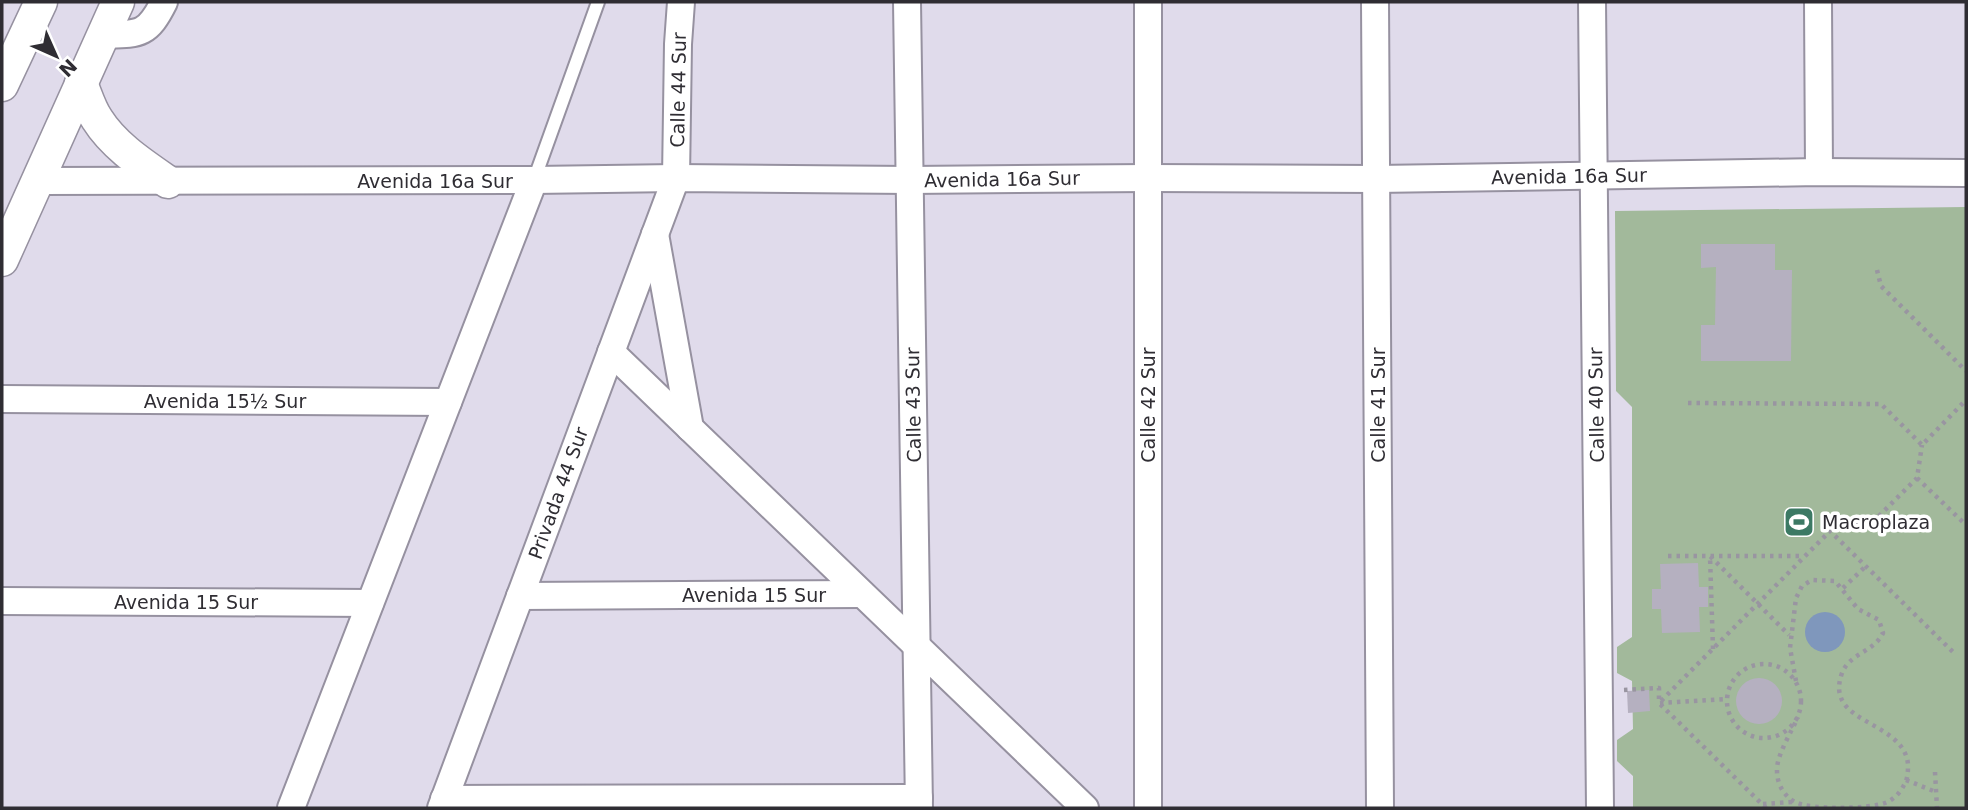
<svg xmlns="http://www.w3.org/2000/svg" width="1968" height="810" font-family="'DejaVu Sans',sans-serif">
<rect width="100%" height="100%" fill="#e0dbeb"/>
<path fill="#a2b99b" d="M 1966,207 L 1966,808 L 1633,808 L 1633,776 L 1617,761 L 1617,740 L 1633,729 L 1632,681 L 1617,673 L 1617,647 L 1632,637 L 1632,407 L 1616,391 L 1615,211 Z"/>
<circle fill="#7f97bc" cx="1825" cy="632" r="20"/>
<g fill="#b5b0c0">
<path d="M 1701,244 L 1775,244 L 1775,270 L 1792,270 L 1791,361 L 1701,361 L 1701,325 L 1715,325 L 1716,267 L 1701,268 Z"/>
<path d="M 1698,563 L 1699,587 L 1708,587 L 1708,607 L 1699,607 L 1700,632 L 1662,633 L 1661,609 L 1652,609 L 1652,589 L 1661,589 L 1660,564 Z"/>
<circle cx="1759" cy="701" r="23"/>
<path d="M 1649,690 L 1650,711 L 1628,713 L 1627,691 Z"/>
</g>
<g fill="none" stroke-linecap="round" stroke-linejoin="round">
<g stroke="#9691a0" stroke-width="16">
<path id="service" d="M 534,180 L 598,2"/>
</g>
<g stroke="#9691a0" stroke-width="30">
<g id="minor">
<path d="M 907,2 L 919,808"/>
<path d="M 1375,2 L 1380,808"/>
<path d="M 1592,2 L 1600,808"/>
<path d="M 1818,2 L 1819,172"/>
<path d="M 103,35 C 139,34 147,36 164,2"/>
<path d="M 38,181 L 534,180 L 676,178 L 910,180 L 1148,178 L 1377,179 L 1819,172 L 1966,173"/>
<path d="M 655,234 L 690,428"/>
<path d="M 611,352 L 1085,808"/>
<path d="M 2,399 L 448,402"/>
<path d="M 520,596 L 862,594"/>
<path d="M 2,601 L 370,603"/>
<path d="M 444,799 L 919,798"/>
<path d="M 291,808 L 534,180"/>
<path d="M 441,808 L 676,178 L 678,44 L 681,2"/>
<path d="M 1148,808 L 1148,2"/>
</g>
</g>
<g stroke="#9691a0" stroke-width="35">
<g id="tertiary">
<path d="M 81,83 C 86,95 90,109 97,119 C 114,146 142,164 168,182"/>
<path d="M 2,85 L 41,2"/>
<path d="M 2,260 L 118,2"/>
</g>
</g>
<g stroke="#9995a1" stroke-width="4.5" stroke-dasharray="3.5 5" stroke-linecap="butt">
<path d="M 1877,270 L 1881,286 L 1966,371"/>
<path d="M 1688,403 L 1881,404 L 1922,445 L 1966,400"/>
<path d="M 1917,478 L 1966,525"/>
<path d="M 1831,530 L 1873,522 L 1917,478 L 1922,445"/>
<path d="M 1668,556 L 1804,556"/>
<path d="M 1843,588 L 1866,566"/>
<path d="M 1713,649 L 1710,556 L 1789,635"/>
<circle cx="1764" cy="701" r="37"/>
<path d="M 1796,681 L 1790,648 L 1796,598 L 1802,586 L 1812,580 L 1835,581 L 1858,609 L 1879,620 L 1883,633 C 1874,652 1850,653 1842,673 C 1823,725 1903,719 1908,764 C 1908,771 1908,779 1904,785 C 1900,793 1893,800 1885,803 C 1868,809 1810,810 1795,802 C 1784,796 1777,784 1777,771 C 1776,756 1792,731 1798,717"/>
<path d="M 1624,690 L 1659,688 L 1659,703 L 1727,699"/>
<path d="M 1935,772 L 1937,808"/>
<path d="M 1906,780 L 1936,792"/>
<path d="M 1763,804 L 1792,802"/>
<path d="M 1766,808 L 1659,703 L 1830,531 L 1955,654"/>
</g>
<use href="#service" stroke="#fff" stroke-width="12"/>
<use href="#minor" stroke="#fff" stroke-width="26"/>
<use href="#tertiary" stroke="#fff" stroke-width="32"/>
</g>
<defs>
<g id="stadium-square" transform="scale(1.575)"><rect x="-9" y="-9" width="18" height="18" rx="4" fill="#3c7964" stroke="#fff"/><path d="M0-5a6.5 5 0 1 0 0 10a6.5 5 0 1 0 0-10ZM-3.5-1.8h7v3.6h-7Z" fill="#fff"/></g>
</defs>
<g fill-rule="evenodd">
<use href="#stadium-square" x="1799" y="522"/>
</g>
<g text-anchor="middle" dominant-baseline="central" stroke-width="7" stroke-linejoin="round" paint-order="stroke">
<g font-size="19" fill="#2f2d33" stroke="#fff">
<text transform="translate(678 90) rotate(-89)">Calle 44 Sur</text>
<text transform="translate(1569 176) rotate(-1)">Avenida 16a Sur</text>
<text transform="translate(1002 179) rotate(-1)">Avenida 16a Sur</text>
<text x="435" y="181">Avenida 16a Sur</text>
<text x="225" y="401">Avenida 15½ Sur</text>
<text transform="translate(913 405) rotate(-91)">Calle 43 Sur</text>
<text transform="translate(1148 405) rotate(-90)">Calle 42 Sur</text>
<text transform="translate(1378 405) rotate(-90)">Calle 41 Sur</text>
<text transform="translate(1596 405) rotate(-91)">Calle 40 Sur</text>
<text transform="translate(558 493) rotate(-70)">Privada 44 Sur</text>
<text x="754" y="595">Avenida 15 Sur</text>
<text x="186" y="602">Avenida 15 Sur</text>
</g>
<g font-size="19" fill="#2f2d33" stroke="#fff" text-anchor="start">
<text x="1822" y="522">Macroplaza</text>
</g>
</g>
<rect width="1968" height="810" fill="none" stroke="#2f2d33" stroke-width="7"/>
<g transform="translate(56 56) rotate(135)" stroke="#ffffff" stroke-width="5" paint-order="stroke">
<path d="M0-5L12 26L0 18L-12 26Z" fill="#2f2d33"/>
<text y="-10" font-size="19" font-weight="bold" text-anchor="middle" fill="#2f2d33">N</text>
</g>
</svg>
